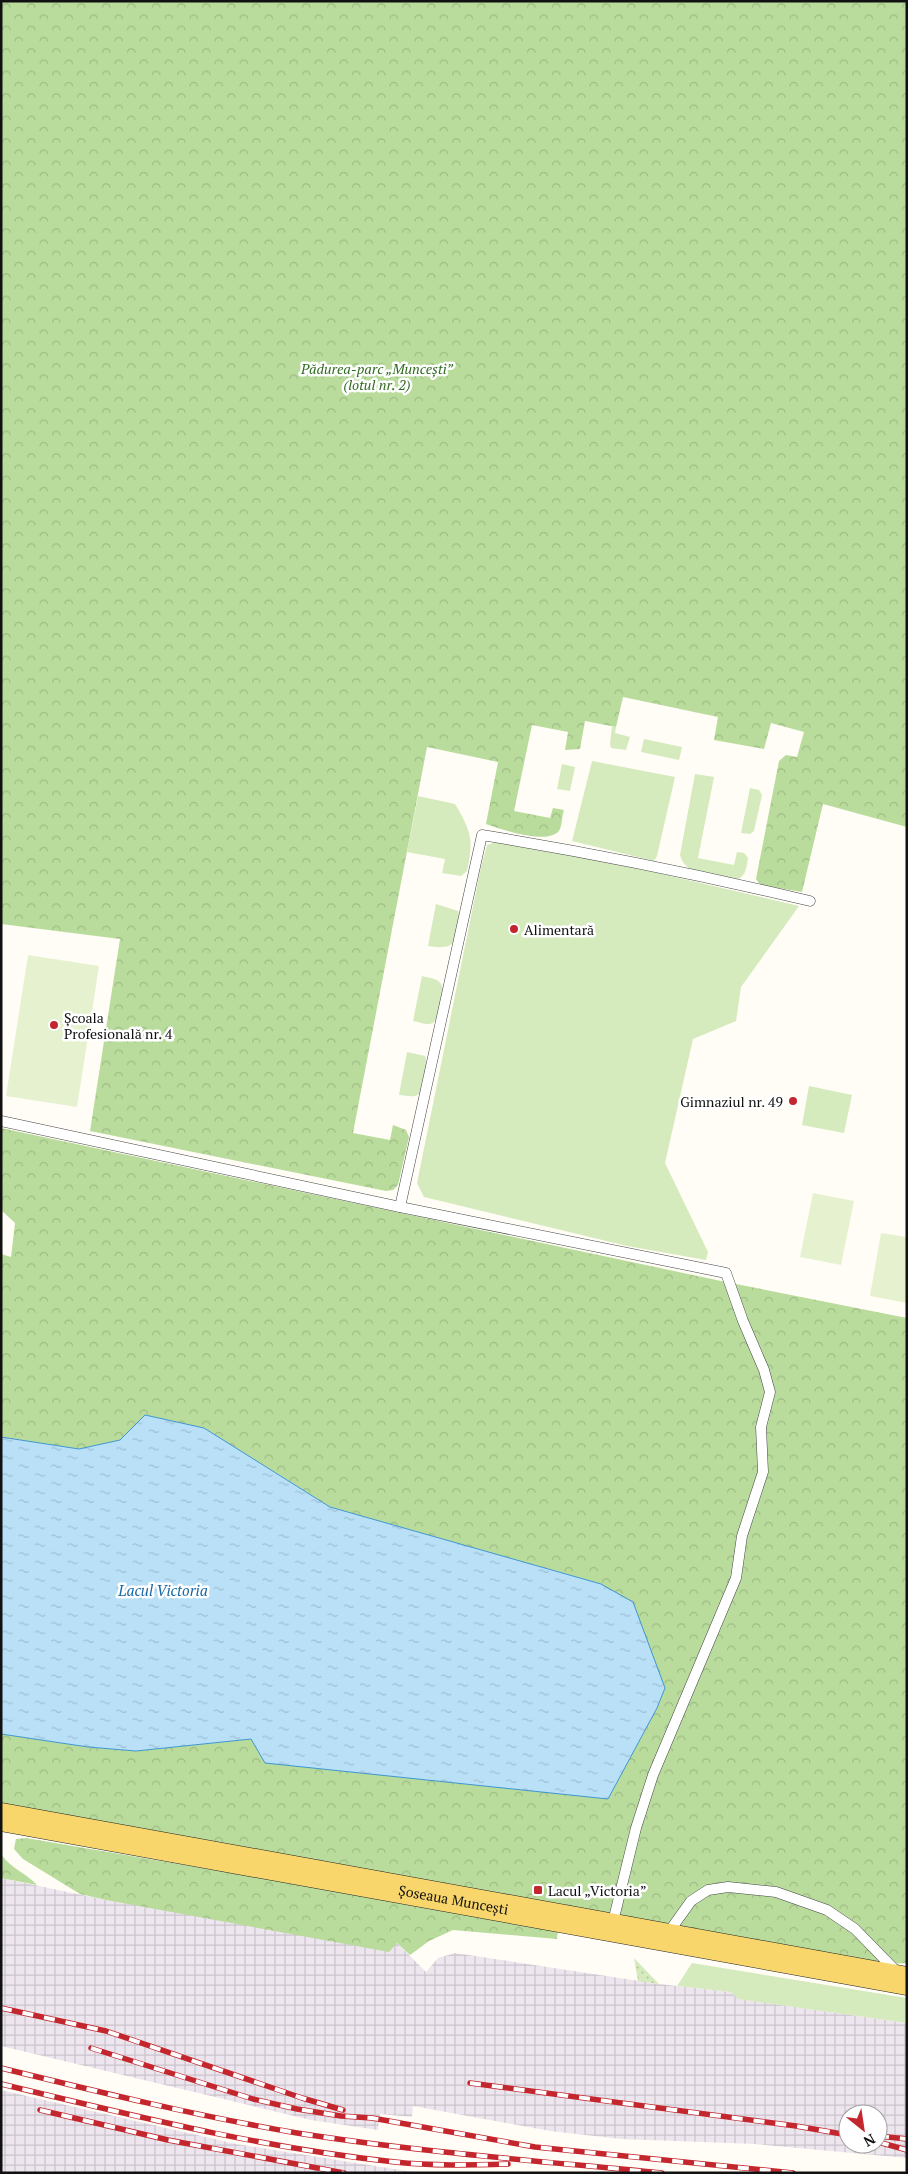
<svg xmlns="http://www.w3.org/2000/svg" width="908" height="2174" font-family="'PT Serif',serif">
<defs>
<pattern id="industrial-grid" width="8" height="8" patternUnits="userSpaceOnUse" patternTransform="scale(1.25)"><rect width="8" height="8" fill="#eee6ef"/><path d="M0 4h8M4 0v8" fill="none" stroke="#cbc4cc"/></pattern>
<pattern id="grass-dots" width="8" height="8" patternUnits="userSpaceOnUse" patternTransform="scale(1.25)"><rect width="8" height="8" fill="#d5ebbd"/><path d="M2 2h.1M6 6h.1" fill="none" stroke="#b6c8a1" stroke-width="1.8" stroke-linecap="round"/></pattern>
<pattern id="forest-crowns" width="20" height="18" patternUnits="userSpaceOnUse" patternTransform="scale(1.25)"><rect width="20" height="18" fill="#b9dc9c"/><path d="M2 6a3 3 0 1 1 6 0M12 15a3 3 0 1 1 6 0" fill="none" stroke="#9ebc85"/></pattern>
<pattern id="water-ripples" width="26" height="14" patternUnits="userSpaceOnUse" patternTransform="scale(1.25)"><rect width="26" height="14" fill="#b9e0f7"/><path d="M2 4q2-2 4 0t4 0M15 11q2-2 4 0t4 0" fill="none" stroke="#9ebfd3"/></pattern>
</defs>
<rect width="100%" height="100%" fill="#fffdf5"/>
<g fill="url(#industrial-grid)" fill-rule="evenodd">
<path d="M 1,1878 L 106,1900 L 397,1943 L 426,1972 L 438,1958 L 455,1953 L 659,1984 L 731,1992 L 739,1999 L 907,2023 L 907,2158 L 755,2144 L 621,2139 L 550,2131 L 413,2106 L 412,2117 L 380,2114 L 378,2130 L 311,2120 L 1,2046 ZM 848,2114 L 878,2114 L 878,2144 L 848,2144 Z"/>
<path d="M 1,2090 L 236,2144 L 419,2173 L 1,2173 Z"/>
</g>
<path fill="url(#grass-dots)" d="M 634,1958 L 659,1984 L 638,1981 Z"/>
<g fill="url(#forest-crowns)">
<path d="M 1,1 L 907,1 L 907,827 L 823,804 L 802,892 L 761,885 L 756,879 L 779,761 L 786,755 L 797,757 L 804,732 L 771,723 L 764,749 L 714,740 L 718,717 L 623,697 L 616,727 L 585,721 L 580,749 L 565,750 L 568,732 L 532,725 L 514,811 L 550,818 L 553,808 L 564,810 C 562,816 562,824 560,829 C 551,847 501,829 486,824 L 498,762 L 427,747 L 353,1133 L 390,1140 L 393,1125 L 406,1130 L 409,1137 L 398,1185 L 393,1190 L 386,1191 L 90,1131 L 120,939 L 1,924 Z"/>
<path d="M 1,1128 L 721,1281 L 907,1318 L 907,1963 L 873,1965 L 1,1804 L 1,1734 L 88,1747 L 136,1751 L 251,1739 L 608,1799 L 657,1708 L 665,1688 L 601,1584 L 330,1507 L 204,1428 L 145,1415 L 120,1440 L 79,1449 L 1,1437 L 1,1254 L 11,1257 L 15,1223 L 1,1210 Z"/>
<path d="M 26,1838 L 558,1929 L 557,1939 L 453,1930 L 429,1941 L 410,1955 L 397,1943 L 389,1952 L 106,1900 L 80,1894 L 23,1859 L 14,1849 L 16,1839 Z"/>
<path d="M 1,1854 C 10,1868 26,1873 37,1885 L 1,1878 Z"/>
</g>
<g fill="#d5ebbd">
<path d="M 612,726 L 616,727 L 615,733 L 630,737 L 626,750 L 611,748 L 610,744 Z"/>
<path d="M 644,739 L 682,747 L 679,760 L 641,752 Z"/>
<path d="M 592,761 L 675,777 L 657,856 L 654,861 L 572,841 Z"/>
<path d="M 562,764 L 575,767 L 570,791 L 557,789 Z"/>
<path d="M 695,774 L 714,777 L 698,858 L 734,865 L 737,852 L 744,853 L 748,858 C 746,869 746,878 734,880 C 715,876 685,876 680,855 Z"/>
<path d="M 750,788 L 759,790 L 762,795 L 754,831 L 750,834 L 741,833 Z"/>
<path d="M 418,796 L 455,804 C 471,831 474,840 467,871 L 461,876 L 442,873 L 445,859 L 407,852 Z"/>
<path d="M 496,842 L 549,852 L 589,857 L 799,906 L 741,987 L 736,1021 L 693,1039 L 665,1163 L 708,1252 L 706,1260 L 627,1246 L 424,1197 L 417,1183 L 481,867 L 487,845 Z"/>
<path d="M 436,904 L 458,911 L 459,914 C 454,941 459,951 428,946 Z"/>
<path d="M 422,976 C 429,978 439,978 442,986 C 445,992 438,1020 433,1023 C 427,1026 419,1022 413,1021 Z"/>
<path d="M 407,1052 L 425,1056 C 429,1064 426,1093 415,1096 C 410,1097 404,1095 399,1095 Z"/>
<path d="M 809,1086 L 852,1095 L 844,1133 L 802,1125 Z"/>
<path d="M 692,1963 L 907,1998 L 907,2023 L 738,1999 L 731,1992 L 677,1986 Z"/>
</g>
<g fill="#e6f2cf">
<path d="M 28,955 L 99,966 L 77,1107 L 6,1096 Z"/>
<path d="M 813,1193 L 854,1201 L 841,1265 L 800,1257 Z"/>
<path d="M 881,1233 L 907,1237 L 907,1303 L 870,1296 Z"/>
</g>
<path fill="url(#water-ripples)" stroke="#3f96cf" d="M 145,1415 L 204,1428 L 330,1507 L 601,1584 L 633,1602 L 665,1688 L 657,1708 L 608,1799 L 265,1763 L 251,1739 L 136,1751 L 88,1747 L 1,1734 L 1,1437 L 79,1449 L 120,1440 Z"/>
<g fill="none" stroke-linecap="round" stroke-linejoin="round">
<g stroke="#444" stroke-width="11">
<g id="lane">
<path d="M 1,1121 L 400,1207 L 726,1273 L 743,1321 L 764,1370 L 770,1392 L 761,1427 L 763,1472 L 742,1536 L 736,1578 L 653,1775 L 636,1828 L 612,1926"/>
<path d="M 400,1207 L 482,835 C 592,853 701,875 810,901"/>
<path d="M 666,1936 L 691,1901 L 708,1890 L 728,1887 L 776,1892 L 827,1910 L 855,1929 L 898,1973"/>
</g>
</g>
<g stroke="#222" stroke-width="29">
<g id="primary">
<path id="s1" d="M 1,1817 L 907,1981"/>
</g>
</g>
<use href="#lane" stroke="#fff" stroke-width="10"/>
<use href="#primary" stroke="#f9d66b" stroke-width="28"/>
<g stroke="#c4262e" stroke-width="5.5">
<g id="rail">
<path d="M 1,2008 L 106,2031 L 302,2098 L 343,2110"/>
<path d="M 91,2048 L 253,2099 L 297,2109 L 341,2116 L 372,2118 L 535,2147 L 793,2173"/>
<path d="M 1,2068 C 99,2092 197,2116 297,2133 C 418,2152 540,2161 662,2173"/>
<path d="M 470,2083 L 796,2126 L 848,2135"/>
<path d="M 1,2084 C 131,2115 261,2148 395,2162 C 432,2166 470,2165 508,2164"/>
<path d="M 40,2110 L 168,2140 L 344,2173"/>
<path d="M 878,2136 L 907,2139"/>
<path d="M 878,2142 L 907,2150"/>
</g>
</g>
<use href="#rail" stroke="#fff" stroke-width="4" stroke-dasharray="11" stroke-linecap="butt"/>
</g>
<g fill="#c4262e" stroke="#fff" stroke-width="2">
<circle cx="514" cy="929" r="5"/>
<circle cx="54" cy="1025" r="5"/>
<circle cx="793" cy="1101" r="5"/>
<rect x="533" y="1885" width="10" height="10" rx="2.5"/>
</g>
<g text-anchor="middle" dominant-baseline="central" stroke-width="5" stroke-linejoin="round" paint-order="stroke">
<g font-size="14" font-style="italic" fill="#2f6b1f" stroke="#fff">
<text x="377" y="368">Pădurea-parc „Muncești”<tspan x="377" dy="16">(lotul nr. 2)</tspan></text>
</g>
<g font-size="14" fill="#111" stroke="#fff" text-anchor="start">
<text x="524" y="929">Alimentară</text>
<text x="64" y="1017">Școala<tspan x="64" dy="16">Profesională nr. 4</tspan></text>
<text x="783" y="1101" text-anchor="end">Gimnaziul nr. 49</text>
<text x="548" y="1890">Lacul „Victoria”</text>
</g>
<g font-size="14" fill="#111" stroke="#fff">
<text stroke="none"><textPath href="#s1" startOffset="460">Șoseaua Muncești</textPath></text>
</g>
<g font-size="15" font-style="italic" fill="#1768a6" stroke="#fff">
<text x="163" y="1590">Lacul Victoria</text>
</g>
</g>
<rect width="908" height="2174" fill="none" stroke="#111111" stroke-width="5"/>
<g transform="translate(863 2129) rotate(150)"><circle r="24" fill="#ffffff" stroke="#a0a0a0"/>
<path d="M0-4L9 19L0 12L-9 19Z" fill="#c4262e"/>
<text y="-8" font-size="14" font-weight="bold" text-anchor="middle" fill="#111111">N</text>
</g>
</svg>
